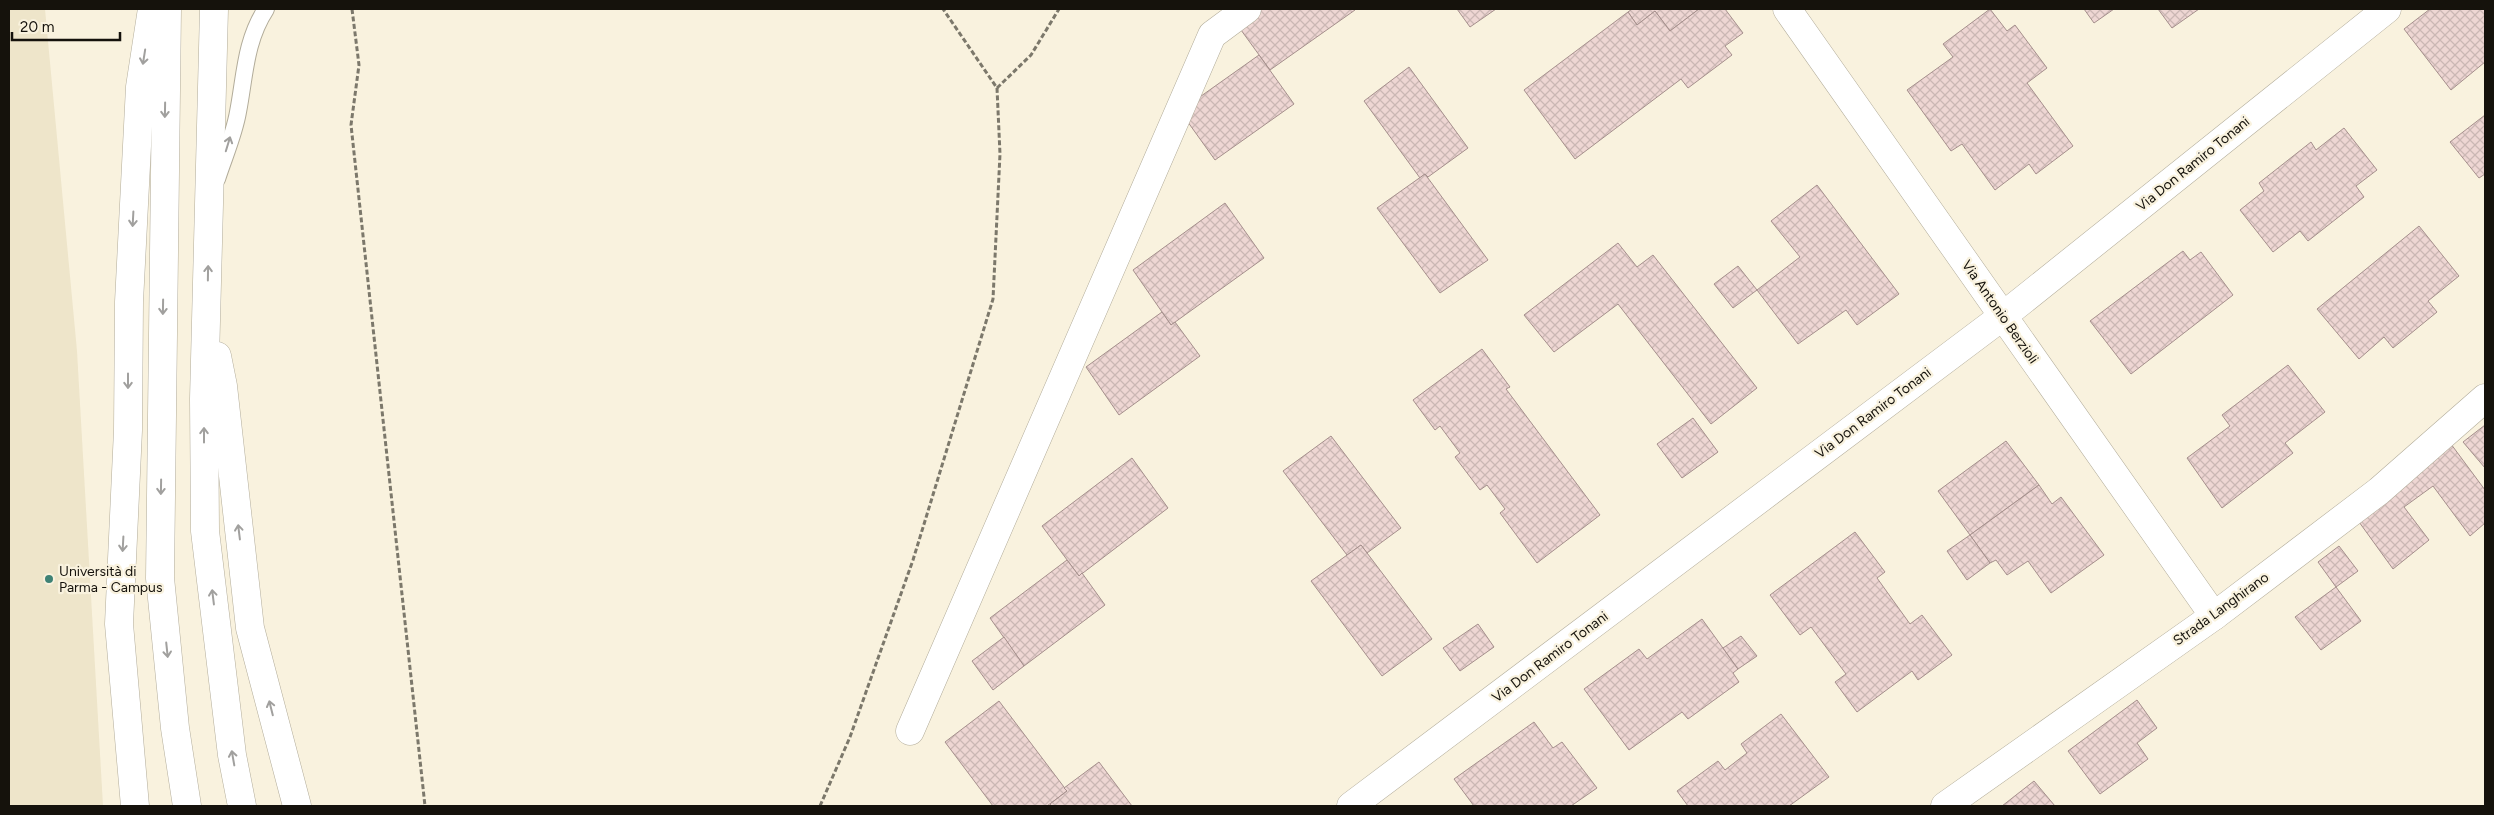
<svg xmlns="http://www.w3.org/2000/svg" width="2494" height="815" font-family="Figtree,sans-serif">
<defs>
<pattern id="building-cross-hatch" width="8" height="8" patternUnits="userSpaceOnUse" patternTransform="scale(1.25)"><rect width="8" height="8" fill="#eed6d3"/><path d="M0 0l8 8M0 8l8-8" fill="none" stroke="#cbb7b4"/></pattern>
</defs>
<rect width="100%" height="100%" fill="#f9f2de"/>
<path fill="#eee5ca" d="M 9,9 L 45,9 L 77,351 L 103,806 L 9,806 Z"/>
<g fill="url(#building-cross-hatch)" stroke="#a58f8c">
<path d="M 1248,9 L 1355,9 L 1355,10 L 1270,70 L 1233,19 Z"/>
<path d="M 1457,9 L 1496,9 L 1470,27 Z"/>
<path d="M 1632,9 L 1699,9 L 1670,31 L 1655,11 L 1637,25 L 1628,12 Z"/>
<path d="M 1699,9 L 1725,9 L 1743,33 L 1725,46 L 1732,55 L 1688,88 L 1681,79 L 1575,159 L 1524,90 L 1628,12 L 1637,25 L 1655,11 L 1670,31 Z"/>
<path d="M 1990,9 L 2007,31 L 2015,25 L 2047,68 L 2027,83 L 2073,146 L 2036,174 L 2029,164 L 1995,190 L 1962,144 L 1951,151 L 1907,90 L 1953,57 L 1943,44 Z"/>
<path d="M 2084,9 L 2114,9 L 2094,23 Z"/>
<path d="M 2158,9 L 2199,9 L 2172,28 Z"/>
<path d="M 2430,9 L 2485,9 L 2485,62 L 2451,90 L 2404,29 Z"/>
<path d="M 1259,55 L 1294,104 L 1215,160 L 1180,111 Z"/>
<path d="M 1409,67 L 1468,148 L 1428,177 L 1425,174 L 1420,178 L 1364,101 Z"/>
<path d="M 2485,115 L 2485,174 L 2479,178 L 2450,142 Z"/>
<path d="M 2344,128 L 2377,170 L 2356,186 L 2364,197 L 2308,241 L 2300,231 L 2273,252 L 2240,210 L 2264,191 L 2259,183 L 2311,142 L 2316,150 Z"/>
<path d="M 1425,174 L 1488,260 L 1440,293 L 1377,208 Z"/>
<path d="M 1817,185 L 1899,294 L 1857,325 L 1846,310 L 1798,344 L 1757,290 L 1800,257 L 1771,221 Z"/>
<path d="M 1225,203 L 1264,258 L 1171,325 L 1133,270 Z"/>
<path d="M 2419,226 L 2459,276 L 2428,301 L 2437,312 L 2393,348 L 2384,337 L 2359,359 L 2317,309 Z"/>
<path d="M 1618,243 L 1637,267 L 1653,255 L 1757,388 L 1711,424 L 1618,304 L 1554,352 L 1524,315 Z"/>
<path d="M 2183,251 L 2190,260 L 2201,252 L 2233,295 L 2131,374 L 2090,321 Z"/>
<path d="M 1738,266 L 1757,290 L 1733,308 L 1714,284 Z"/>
<path d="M 1162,312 L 1171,325 L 1175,322 L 1200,356 L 1119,415 L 1086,367 Z"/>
<path d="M 1482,349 L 1510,387 L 1506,389 L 1600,515 L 1537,563 L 1500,513 L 1505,509 L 1487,485 L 1480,490 L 1455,457 L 1460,453 L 1440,426 L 1435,430 L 1413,400 Z"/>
<path d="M 2288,365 L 2325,412 L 2285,443 L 2293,453 L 2222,508 L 2187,458 L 2230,426 L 2222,415 Z"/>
<path d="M 1693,418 L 1718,452 L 1682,478 L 1657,444 Z"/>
<path d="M 2485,425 L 2485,468 L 2463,442 Z"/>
<path d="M 1331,436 L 1401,528 L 1367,553 L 1361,545 L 1347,555 L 1283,471 Z"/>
<path d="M 2448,440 L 2485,490 L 2485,523 L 2470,536 L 2433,486 L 2404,507 L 2429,540 L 2393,569 L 2354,515 Z"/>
<path d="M 2006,441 L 2039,485 L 1970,535 L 1938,491 Z"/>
<path d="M 1132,458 L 1168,508 L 1079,576 L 1042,526 Z"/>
<path d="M 2039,485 L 2052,504 L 2061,497 L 2104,555 L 2051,593 L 2028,561 L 2007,575 L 1996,560 L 1990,563 L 1970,535 Z"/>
<path d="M 1855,532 L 1885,572 L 1877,578 L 1910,624 L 1922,615 L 1952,655 L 1918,680 L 1912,671 L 1857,712 L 1835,682 L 1846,674 L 1811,627 L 1800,635 L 1770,595 Z"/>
<path d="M 1970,535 L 1990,563 L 1967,580 L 1947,551 Z"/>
<path d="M 1361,545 L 1432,639 L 1382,676 L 1311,581 Z"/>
<path d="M 2339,546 L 2358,571 L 2336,587 L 2318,562 Z"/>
<path d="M 1067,560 L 1079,576 L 1082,573 L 1105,605 L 1024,666 L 990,618 Z"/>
<path d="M 2336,587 L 2361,621 L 2321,650 L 2295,617 Z"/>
<path d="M 1702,619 L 1738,669 L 1733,673 L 1739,682 L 1688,719 L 1682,712 L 1629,750 L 1584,689 L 1639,649 L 1647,659 Z"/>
<path d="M 1478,624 L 1494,647 L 1460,671 L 1443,648 Z"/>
<path d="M 1741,636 L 1757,656 L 1738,669 L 1723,648 Z"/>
<path d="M 1004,637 L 1024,666 L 993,690 L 972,661 Z"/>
<path d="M 2137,700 L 2157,728 L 2137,743 L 2148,759 L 2100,794 L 2068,751 Z"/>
<path d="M 999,701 L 1067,791 L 1047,806 L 993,806 L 945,742 Z"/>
<path d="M 1781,714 L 1829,777 L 1789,806 L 1688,806 L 1677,791 L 1718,761 L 1725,770 L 1747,753 L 1741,744 Z"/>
<path d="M 1534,722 L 1553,748 L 1562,742 L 1597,788 L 1571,806 L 1474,806 L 1454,779 Z"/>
<path d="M 1099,762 L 1132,806 L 1052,806 L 1050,804 L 1067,791 L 1064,788 Z"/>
<path d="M 2034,781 L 2055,806 L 2002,806 Z"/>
</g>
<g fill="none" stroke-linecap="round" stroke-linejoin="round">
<g stroke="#b2ac9a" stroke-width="18">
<path id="lane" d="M 217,179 C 224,157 234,135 238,112 C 245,76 245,41 266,9"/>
</g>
<g stroke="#b2ac9a" stroke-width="29">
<g id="street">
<path d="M 1787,9 L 2214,616"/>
<path d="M 910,731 L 1212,35 L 1247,9"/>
<path d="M 1351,806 L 2003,316 L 2387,9"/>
</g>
</g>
<g stroke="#b2ac9a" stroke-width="29">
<path id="secondary" d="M 1945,806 L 2214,616 L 2379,491 L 2485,398"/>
</g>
<g stroke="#b2ac9a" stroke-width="29">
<g id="highway">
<path d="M 167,9 L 160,578 L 175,728 L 187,806"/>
<path d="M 214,9 L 204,399 L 205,531 L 232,755 L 242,806"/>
<path d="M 217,356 L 223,386 L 250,628 L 297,806"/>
<path d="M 135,806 L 119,624 L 128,430 L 129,302 L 140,87 L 152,9"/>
</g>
</g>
<g stroke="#7c786b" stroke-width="3" stroke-dasharray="5 2.5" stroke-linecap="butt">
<path d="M 352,9 L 359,65 L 351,125 L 425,806"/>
<path d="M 997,88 L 1031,55 L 1059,9"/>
<path d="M 820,806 L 850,737 L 913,560 L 993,299 L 1000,154 L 997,88 L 943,9"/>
</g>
<use href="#lane" stroke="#fff" stroke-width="16"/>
<use href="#street" stroke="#fff" stroke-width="28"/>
<use href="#secondary" stroke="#fff" stroke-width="28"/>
<use href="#highway" stroke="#fff" stroke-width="28"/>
</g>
<defs><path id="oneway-shaft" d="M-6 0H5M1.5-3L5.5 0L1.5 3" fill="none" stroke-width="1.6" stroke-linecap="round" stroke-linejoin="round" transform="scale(1.25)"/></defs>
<g stroke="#a1a09e">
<use href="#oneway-shaft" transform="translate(144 57) rotate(99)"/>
<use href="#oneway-shaft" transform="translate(165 110) rotate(91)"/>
<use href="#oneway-shaft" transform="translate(228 144) rotate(-73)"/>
<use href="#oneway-shaft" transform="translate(133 219) rotate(93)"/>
<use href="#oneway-shaft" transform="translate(208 273) rotate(-89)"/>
<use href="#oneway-shaft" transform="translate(163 307) rotate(91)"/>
<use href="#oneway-shaft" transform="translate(128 381) rotate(90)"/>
<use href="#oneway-shaft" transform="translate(204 435) rotate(-90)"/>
<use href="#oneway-shaft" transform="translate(161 487) rotate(91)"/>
<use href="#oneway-shaft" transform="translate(239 532) rotate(-97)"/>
<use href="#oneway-shaft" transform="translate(123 544) rotate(93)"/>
<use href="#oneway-shaft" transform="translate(213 597) rotate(-97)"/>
<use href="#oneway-shaft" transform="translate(167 650) rotate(84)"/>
<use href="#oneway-shaft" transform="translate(271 708) rotate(-104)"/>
<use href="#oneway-shaft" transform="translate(233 758) rotate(-100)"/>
</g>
<circle fill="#3f8275" stroke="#f9f2de" stroke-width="2" cx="49" cy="579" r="5"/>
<g text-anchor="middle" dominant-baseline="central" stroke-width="4.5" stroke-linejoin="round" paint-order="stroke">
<g font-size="14" fill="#15120c" stroke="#f9f2de">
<text transform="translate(2193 164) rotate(-39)">Via Don Ramiro Tonani</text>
<text transform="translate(2000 312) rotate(55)">Via Antonio Berzioli</text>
<text transform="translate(1873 413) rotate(-37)">Via Don Ramiro Tonani</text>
<text transform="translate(2221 609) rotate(-36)">Strada Langhirano</text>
<text transform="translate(1550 657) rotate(-37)">Via Don Ramiro Tonani</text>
</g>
<g font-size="14" fill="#15120c" stroke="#f9f2de" text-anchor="start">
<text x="59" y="571">Università di<tspan x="59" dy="16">Parma - Campus</tspan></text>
</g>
</g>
<rect width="2494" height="815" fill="none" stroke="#15120c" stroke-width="20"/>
<path d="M12 32v8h108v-8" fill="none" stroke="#15120c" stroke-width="2.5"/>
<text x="20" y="32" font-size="15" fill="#15120c" stroke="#f9f2de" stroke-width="4" paint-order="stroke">20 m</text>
</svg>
